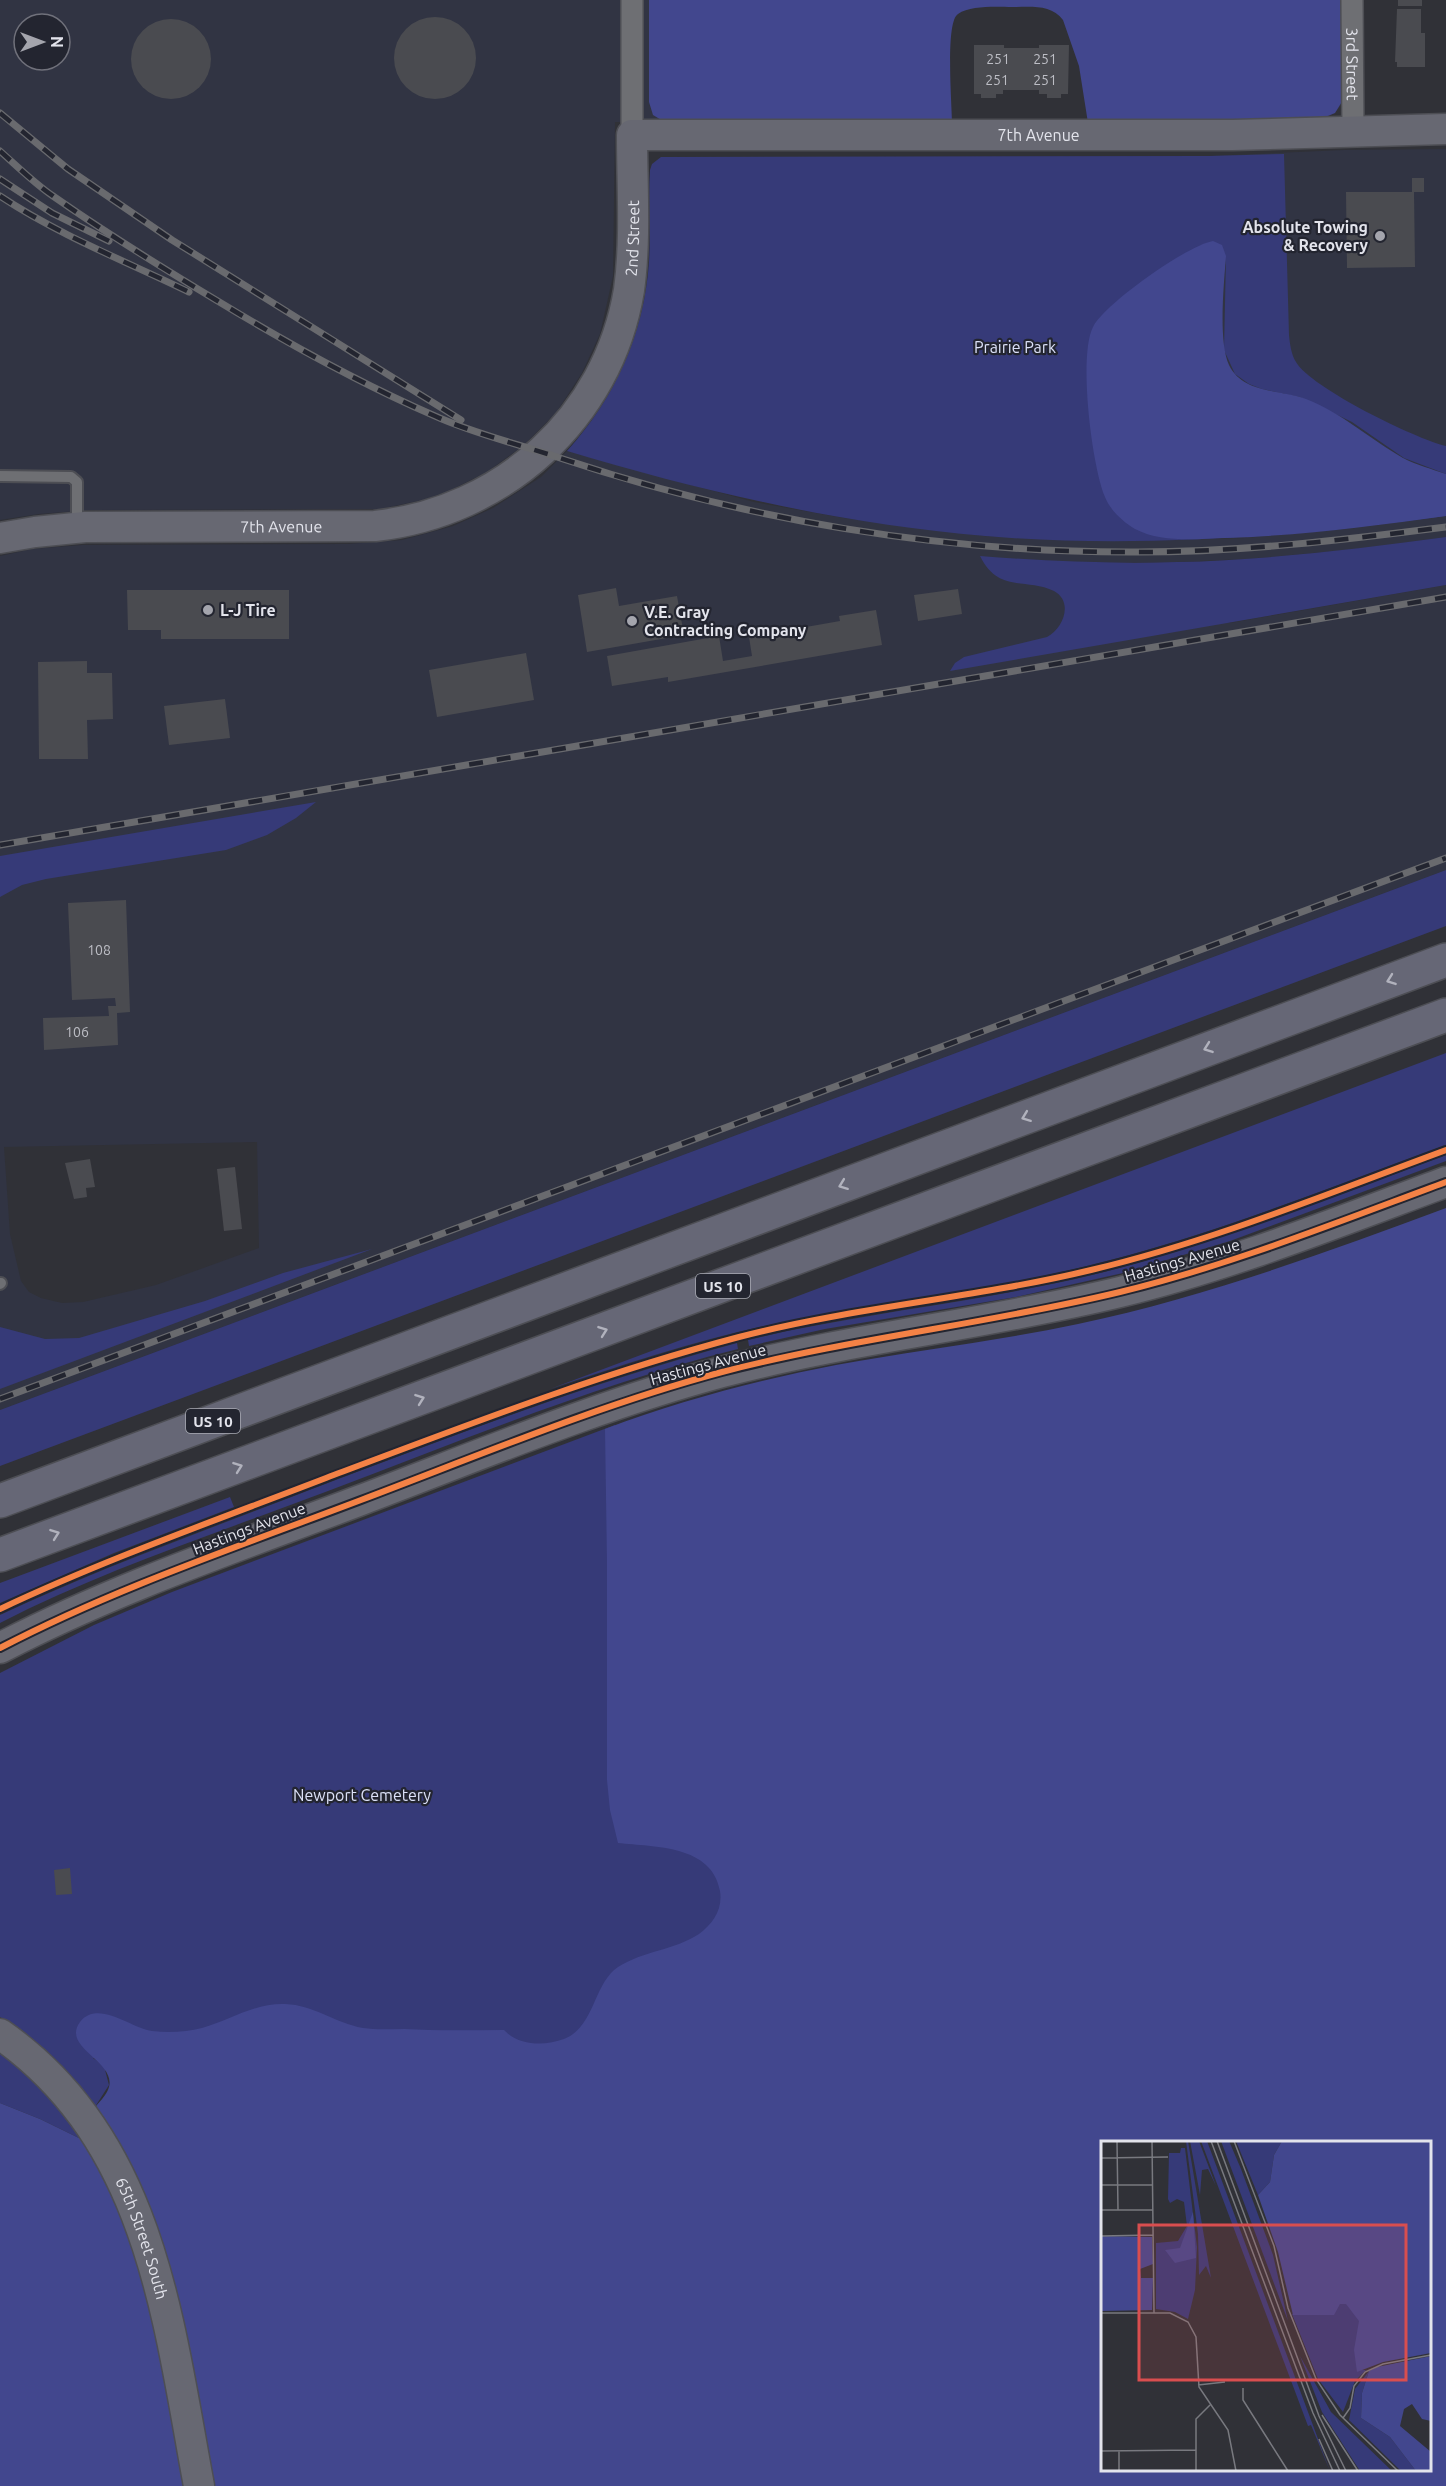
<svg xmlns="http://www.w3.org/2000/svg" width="1446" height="2486" font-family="Ubuntu,sans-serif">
<rect width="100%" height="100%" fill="#303137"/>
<g fill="#313443" fill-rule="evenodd">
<path d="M 0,0 L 1345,0 L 1341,105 L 1335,113 L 1327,117 L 1087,4 L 946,5 L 730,122 L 615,122 L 613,276 L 600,334 L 582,373 L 556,413 L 524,445 L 487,472 L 447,492 L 423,500 L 380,509 L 90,510 L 39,514 L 0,520 ZM 24,24 L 60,24 L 60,60 L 24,60 Z"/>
<path d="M 1446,149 L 1446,479 L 1213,371 L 1209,156 L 1344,150 Z"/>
<path d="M 567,451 L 754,502 L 844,518 L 984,536 L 1104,541 L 1244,538 L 1355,528 L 1446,516 L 1446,537 L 1368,548 L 1247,559 L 1177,562 L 1085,562 L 1230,623 L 1446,585 L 1446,870 L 0,1410 L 0,556 L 32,549 L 82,545 L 348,544 L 402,540 L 453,526 L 493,508 L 541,477 ZM 257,1142 L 259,1248 L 156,1285 L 83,1302 L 62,1303 L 41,1298 L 29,1292 L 21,1281 L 10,1234 L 4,1147 Z"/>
</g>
<g fill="#363a78">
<path d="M 1284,154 L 1289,335 C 1290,344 1291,354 1296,362 C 1311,388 1416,439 1446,446 L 1446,474 L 1404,458 L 1352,422 L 1300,397 L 1262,389 L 1249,384 L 1235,374 L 1224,350 L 1226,256 L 1213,371 L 1446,516 C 1293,536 1139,549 985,536 C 842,524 704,492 567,451 C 615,398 644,334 649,262 C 651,231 648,201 650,170 L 652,164 L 661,157 L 1209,156 Z"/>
<path d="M 1446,537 L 1446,585 L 950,671 L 955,663 L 964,657 L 1047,637 C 1063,629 1074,602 1054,591 C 1026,577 999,594 980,556 C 1046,561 1111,564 1177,562 C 1267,560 1357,549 1446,537 Z"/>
<path d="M 316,802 L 296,818 L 267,835 L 226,850 L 46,879 L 22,885 L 0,897 L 0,856 Z"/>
<path d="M 1446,870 L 1446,926 L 0,1466 L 0,1410 Z"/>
<path d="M 1446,1053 L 1446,1145 C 1326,1189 1207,1237 1083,1267 C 984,1291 883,1302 784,1322 C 704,1337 626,1364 550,1389 Z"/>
<path d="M 1446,1155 L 1446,1161 L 1230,1241 L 1123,1273 L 1016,1297 L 825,1329 L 749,1346 L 748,1340 L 787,1331 C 889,1310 992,1299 1092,1275 C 1213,1245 1329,1198 1446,1155 Z"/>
<path d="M 372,1249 L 0,1389 L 0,1327 L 45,1339 L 79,1338 L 205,1301 L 283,1273 Z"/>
<path d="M 737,1343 L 738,1349 C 598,1384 463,1440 328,1491 C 218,1533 105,1569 0,1623 L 0,1615 C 102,1567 207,1530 312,1489 C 452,1436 592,1382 737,1343 Z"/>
<path d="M 615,1425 L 755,1807 L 758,2048 L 93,2058 L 104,2066 L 109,2085 L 93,2110 C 65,2064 45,2046 0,2017 L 0,1673 L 94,1625 L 172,1592 Z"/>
<path d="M 230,1497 L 234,1507 L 114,1553 L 0,1603 L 0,1583 Z"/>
<path d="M 0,2052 L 30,2075 L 85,2141 L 40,2119 L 0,2103 Z"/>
</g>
<g fill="#42478e" fill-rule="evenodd">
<path d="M 649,0 L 1345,0 L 1343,100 L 1335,113 L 1323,118 L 1268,121 L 1088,123 L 1079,66 L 1063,20 C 1051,4 1031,7 1012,7 C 997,7 971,5 958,14 C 945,22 952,104 952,123 L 663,121 L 653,115 L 649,102 Z"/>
<path d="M 1213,241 L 1222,245 L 1226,256 C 1224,283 1218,341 1229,365 C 1243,394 1280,389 1306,399 C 1342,413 1370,439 1403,458 C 1416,465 1432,469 1446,474 L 1446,516 C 1373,526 1299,536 1225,538 C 1196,539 1162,543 1135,529 C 1123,522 1110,510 1105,497 C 1092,467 1078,356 1093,327 C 1104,304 1188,245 1213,241 Z"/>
<path d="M 1446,1208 L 1446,2486 L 211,2486 L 93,2110 C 98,2103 107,2095 109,2087 C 116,2061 61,2048 80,2022 C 98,1999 132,2029 152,2031 C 168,2033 187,2032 202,2028 C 231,2020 254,2003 285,2004 C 314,2005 335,2023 363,2028 C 376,2030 390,2029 404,2029 C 437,2031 471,2030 504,2030 C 519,2046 545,2046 564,2039 C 595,2027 593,1984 618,1967 C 643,1951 675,1950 699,1934 C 713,1924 723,1909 720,1891 C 712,1845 655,1847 618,1843 L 610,1810 L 607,1780 L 607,1562 L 605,1429 C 679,1401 758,1380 836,1365 C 917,1350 998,1341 1078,1324 C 1205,1297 1325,1253 1446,1208 ZM 1102,2142 L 1430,2142 L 1430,2470 L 1102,2470 Z"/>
<path d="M 0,2103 L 40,2119 L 85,2141 L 98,2162 L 148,2284 L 186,2486 L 0,2486 Z"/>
</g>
<g fill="#4a4b50">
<rect x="1398" y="0" width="24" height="6"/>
<path d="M 1397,9 L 1421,9 L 1421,33 L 1425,33 L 1425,67 L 1397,67 L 1397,62 L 1395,62 Z"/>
<circle cx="435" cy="58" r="41"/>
<circle cx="171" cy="59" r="40"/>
<path d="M 974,45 L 1004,45 L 1004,48 L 1039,48 L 1039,45 L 1069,45 L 1068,94 L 1061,94 L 1061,98 L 1047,98 L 1047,94 L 1039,94 L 1039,90 L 1003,90 L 1003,94 L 996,94 L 996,98 L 981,98 L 981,94 L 974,94 Z"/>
<rect x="1412" y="178" width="12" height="14"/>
<path d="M 1346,192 L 1414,192 L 1415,267 L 1347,268 Z"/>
<path d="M 616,588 L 619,606 L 677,596 L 684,635 L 587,652 L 578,595 Z"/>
<path d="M 958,589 L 962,614 L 918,621 L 914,595 Z"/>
<path d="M 127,590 L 289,590 L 289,639 L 161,639 L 161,630 L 128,630 Z"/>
<path d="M 876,610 L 882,645 L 668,682 L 668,677 L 612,686 L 607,656 L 719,636 L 723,661 L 752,656 L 749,637 L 840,621 L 839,616 Z"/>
<path d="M 526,653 L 534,700 L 437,717 L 429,670 Z"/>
<path d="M 87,661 L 87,673 L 112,673 L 113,719 L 87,720 L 88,759 L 39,759 L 38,662 Z"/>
<path d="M 225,699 L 230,738 L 169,745 L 164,706 Z"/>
<path d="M 126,900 L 130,1012 L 117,1013 L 118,1045 L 44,1050 L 43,1018 L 109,1016 L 108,1006 L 116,1006 L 115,998 L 72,1000 L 68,903 Z"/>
<path d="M 90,1159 L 95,1187 L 86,1188 L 87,1197 L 74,1199 L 65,1163 Z"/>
<path d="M 235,1167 L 242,1229 L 224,1231 L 217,1169 Z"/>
<path d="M 70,1868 L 72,1894 L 56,1895 L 54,1870 Z"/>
</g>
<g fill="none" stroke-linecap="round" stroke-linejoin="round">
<g stroke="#4d4e54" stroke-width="14">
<g id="lane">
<path d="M 0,476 L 71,477 L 77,482 L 77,526"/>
<path d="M 0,1284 L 1,1283"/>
</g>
</g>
<g stroke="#4d4e54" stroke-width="24">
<g id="street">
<path id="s1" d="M 1352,0 L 1353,130"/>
<path d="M 632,135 L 632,0"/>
</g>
</g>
<g stroke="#4d4e54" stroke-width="33">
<g id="secondary">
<path id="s2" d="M 0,538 L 35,532 L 85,527 L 375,526 C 503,512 608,418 629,290 C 636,239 632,186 632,135 L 1233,135 L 1446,129"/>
<path d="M 0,1648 C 115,1588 240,1546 361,1500 C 480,1455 599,1405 722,1372 C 853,1338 988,1324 1120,1292 C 1231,1265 1338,1222 1446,1182"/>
<path id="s3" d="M 0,2034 C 151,2140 168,2319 199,2486"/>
</g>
</g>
<g stroke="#4d4e54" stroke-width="36">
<g id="highway">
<path d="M 0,1501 L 1446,960"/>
<path d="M 0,1555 L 1446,1015"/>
</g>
</g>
<use href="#lane" stroke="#6e6f73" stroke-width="10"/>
<use href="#street" stroke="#6e6f73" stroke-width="21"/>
<use href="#secondary" stroke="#676872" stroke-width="30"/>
<use href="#highway" stroke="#666776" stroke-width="33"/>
<g stroke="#696a6e" stroke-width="7">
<g id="rail">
<path d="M 0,113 L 68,169 L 172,240 L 461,420"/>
<path d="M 0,151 C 17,166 34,183 53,196 C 106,233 161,267 216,300 C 287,343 359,383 435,416 C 475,434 518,444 560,458 C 745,520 942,553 1138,552 C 1241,552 1344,540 1446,527"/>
<path d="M 0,179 L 52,213 L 109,241"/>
<path d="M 0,196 C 59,235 125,261 189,292"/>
<path d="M 0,845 L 1446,597"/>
<path d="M 0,1399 L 1446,858"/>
</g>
</g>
<use href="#rail" stroke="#232530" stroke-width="4.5" stroke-dasharray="14" stroke-linecap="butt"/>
<g stroke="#232530" stroke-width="10">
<g id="cycleway">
<path d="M 0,1609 C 106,1559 217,1520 326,1478 C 462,1427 598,1374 739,1337 C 854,1307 975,1298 1091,1270 C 1213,1241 1329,1193 1446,1150"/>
<path d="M 0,1648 C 115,1588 240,1546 361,1500 C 480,1455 599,1405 722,1372 C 853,1338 988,1324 1120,1292 C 1231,1265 1338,1222 1446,1182"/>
</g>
</g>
<use href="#cycleway" stroke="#f48246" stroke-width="6"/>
</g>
<defs><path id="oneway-chevron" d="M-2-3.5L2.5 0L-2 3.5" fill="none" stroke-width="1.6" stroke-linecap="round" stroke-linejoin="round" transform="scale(1.5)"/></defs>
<g stroke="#b1b2bd">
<use href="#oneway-chevron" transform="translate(1391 980) rotate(160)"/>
<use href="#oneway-chevron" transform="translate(1208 1048) rotate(160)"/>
<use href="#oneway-chevron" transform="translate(1026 1117) rotate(159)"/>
<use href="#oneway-chevron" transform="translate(843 1185) rotate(159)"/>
<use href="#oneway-chevron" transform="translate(603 1331) rotate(-20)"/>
<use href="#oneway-chevron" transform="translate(420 1399) rotate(-20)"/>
<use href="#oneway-chevron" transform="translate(238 1467) rotate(-20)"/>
<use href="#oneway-chevron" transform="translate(55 1534) rotate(-20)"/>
</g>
<g fill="#a4a5ad" stroke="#232530" stroke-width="2">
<circle cx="1380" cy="236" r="6"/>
<circle cx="208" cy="610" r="6"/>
<circle cx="632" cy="621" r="6"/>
</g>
<g text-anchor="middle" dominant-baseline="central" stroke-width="4.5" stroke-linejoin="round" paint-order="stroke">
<g font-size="14" fill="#bdbec5">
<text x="998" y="59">251</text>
<text x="1045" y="59">251</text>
<text x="997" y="80">251</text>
<text x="1045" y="80">251</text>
<text x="99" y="950">108</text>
<text x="77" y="1032">106</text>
</g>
<g fill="#232530" stroke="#a9abb4" stroke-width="1.5">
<rect x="696" y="1274" width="54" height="24" rx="4.5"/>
<rect x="186" y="1409" width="54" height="24" rx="4.5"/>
</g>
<g font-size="15" font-weight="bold" fill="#e3e4ec">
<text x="723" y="1286">US 10</text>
<text x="213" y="1421">US 10</text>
</g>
<g font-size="16" fill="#e3e4ec" stroke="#232530">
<text stroke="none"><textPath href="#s1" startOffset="64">3rd Street</textPath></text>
<text stroke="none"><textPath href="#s2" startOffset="1310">7th Avenue</textPath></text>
<text stroke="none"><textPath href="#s2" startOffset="800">2nd Street</textPath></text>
<text stroke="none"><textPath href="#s2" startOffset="282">7th Avenue</textPath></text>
<text transform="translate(1182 1260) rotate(-16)">Hastings Avenue</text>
<text transform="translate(708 1364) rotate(-15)">Hastings Avenue</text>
<text transform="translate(249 1528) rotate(-21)">Hastings Avenue</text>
<text stroke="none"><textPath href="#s3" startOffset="254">65th Street South</textPath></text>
</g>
<g font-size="16" font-weight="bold" fill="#e3e4ec" stroke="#232530" text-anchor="start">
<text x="1368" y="227" text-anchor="end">Absolute Towing<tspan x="1368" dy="18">&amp; Recovery</tspan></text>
<text x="220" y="610">L-J Tire</text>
<text x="644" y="612">V.E. Gray<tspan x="644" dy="18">Contracting Company</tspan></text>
</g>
<g font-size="16" fill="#dce1f8" stroke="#232530">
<text x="1015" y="347">Prairie Park</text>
<text x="362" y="1795">Newport Cemetery</text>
</g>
</g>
<g transform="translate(1101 2141)">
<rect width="330" height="330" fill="#303137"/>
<path d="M 85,0 L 87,0 L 110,137 L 105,125 L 98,134 L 97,93 ZM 89,0 L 98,0 L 115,45 L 107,28 L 101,29 L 99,54 ZM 100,0 L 106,0 L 229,330 L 210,284 L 207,285 ZM 120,0 L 128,0 L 140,28 L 172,114 L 187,180 ZM 135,0 L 181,0 L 173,14 L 169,41 L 157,54 ZM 80,7 L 84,7 L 96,106 L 94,149 L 87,178 L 74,171 L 55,168 L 55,102 L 77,100 L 86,85 L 83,61 L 76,58 L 69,62 L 67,58 L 68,12 L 79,12 ZM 232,158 L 258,158 L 260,229 L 265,229 L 254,240 L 242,271 L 217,238 L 191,173 ZM 199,215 L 230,271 L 291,330 L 259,330 L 221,271 ZM 268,230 L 261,252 L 260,277 L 289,296 L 315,330 L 300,330 L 248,279 L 254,248 Z" fill="#363a78"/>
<path d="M 181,0 L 330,0 L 330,212 L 282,221 L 256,231 L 253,209 L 258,180 L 245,163 L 239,163 L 233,174 L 192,174 L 177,111 L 157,54 L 169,41 L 173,14 ZM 92,71 L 95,117 L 74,122 L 64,109 L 79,107 ZM 0,95 L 51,96 L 52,123 L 39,128 L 40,137 L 52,137 L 51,169 L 0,170 ZM 330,215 L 330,280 L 321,278 L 311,263 L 303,268 L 299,285 L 330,311 L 330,330 L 315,330 L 289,296 L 260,277 L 261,252 L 268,230 L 276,226 Z" fill="#42478e"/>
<path fill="none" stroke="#78797f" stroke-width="1.5" d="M 16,0 L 17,69M 51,0 L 53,172M 110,0 L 212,272 L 239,330M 116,0 L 218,275 L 245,330M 133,0 L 173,105 L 187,167 L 215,238 L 239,274 L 297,330M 0,17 L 67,16M 0,44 L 52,44M 0,69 L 52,69M 0,95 L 52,94M 0,172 L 69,172 L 87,181 L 95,196 L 98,246 L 127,289 L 135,330M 97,244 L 124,241M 142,247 L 142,259 L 187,330M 221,274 L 257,330M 242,277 L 249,267 L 253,245 L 264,231 L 282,223 L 330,214M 218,298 L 232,330M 0,310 L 95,309M 18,310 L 18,330M 95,330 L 95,278 L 109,264"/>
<path fill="#d94e4f" fill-opacity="0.15" stroke="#d94e4f" stroke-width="3" d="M 38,84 L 305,84 L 305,239 L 38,239 Z"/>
<rect width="330" height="330" fill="none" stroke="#e3e4ec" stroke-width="3"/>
</g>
<g transform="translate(42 42) rotate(90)"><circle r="28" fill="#232530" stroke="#70717b" stroke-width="1.5"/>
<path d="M0-4.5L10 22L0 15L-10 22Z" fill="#a4a5ad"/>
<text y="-9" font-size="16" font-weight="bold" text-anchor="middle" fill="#e3e4ec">N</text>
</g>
</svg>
